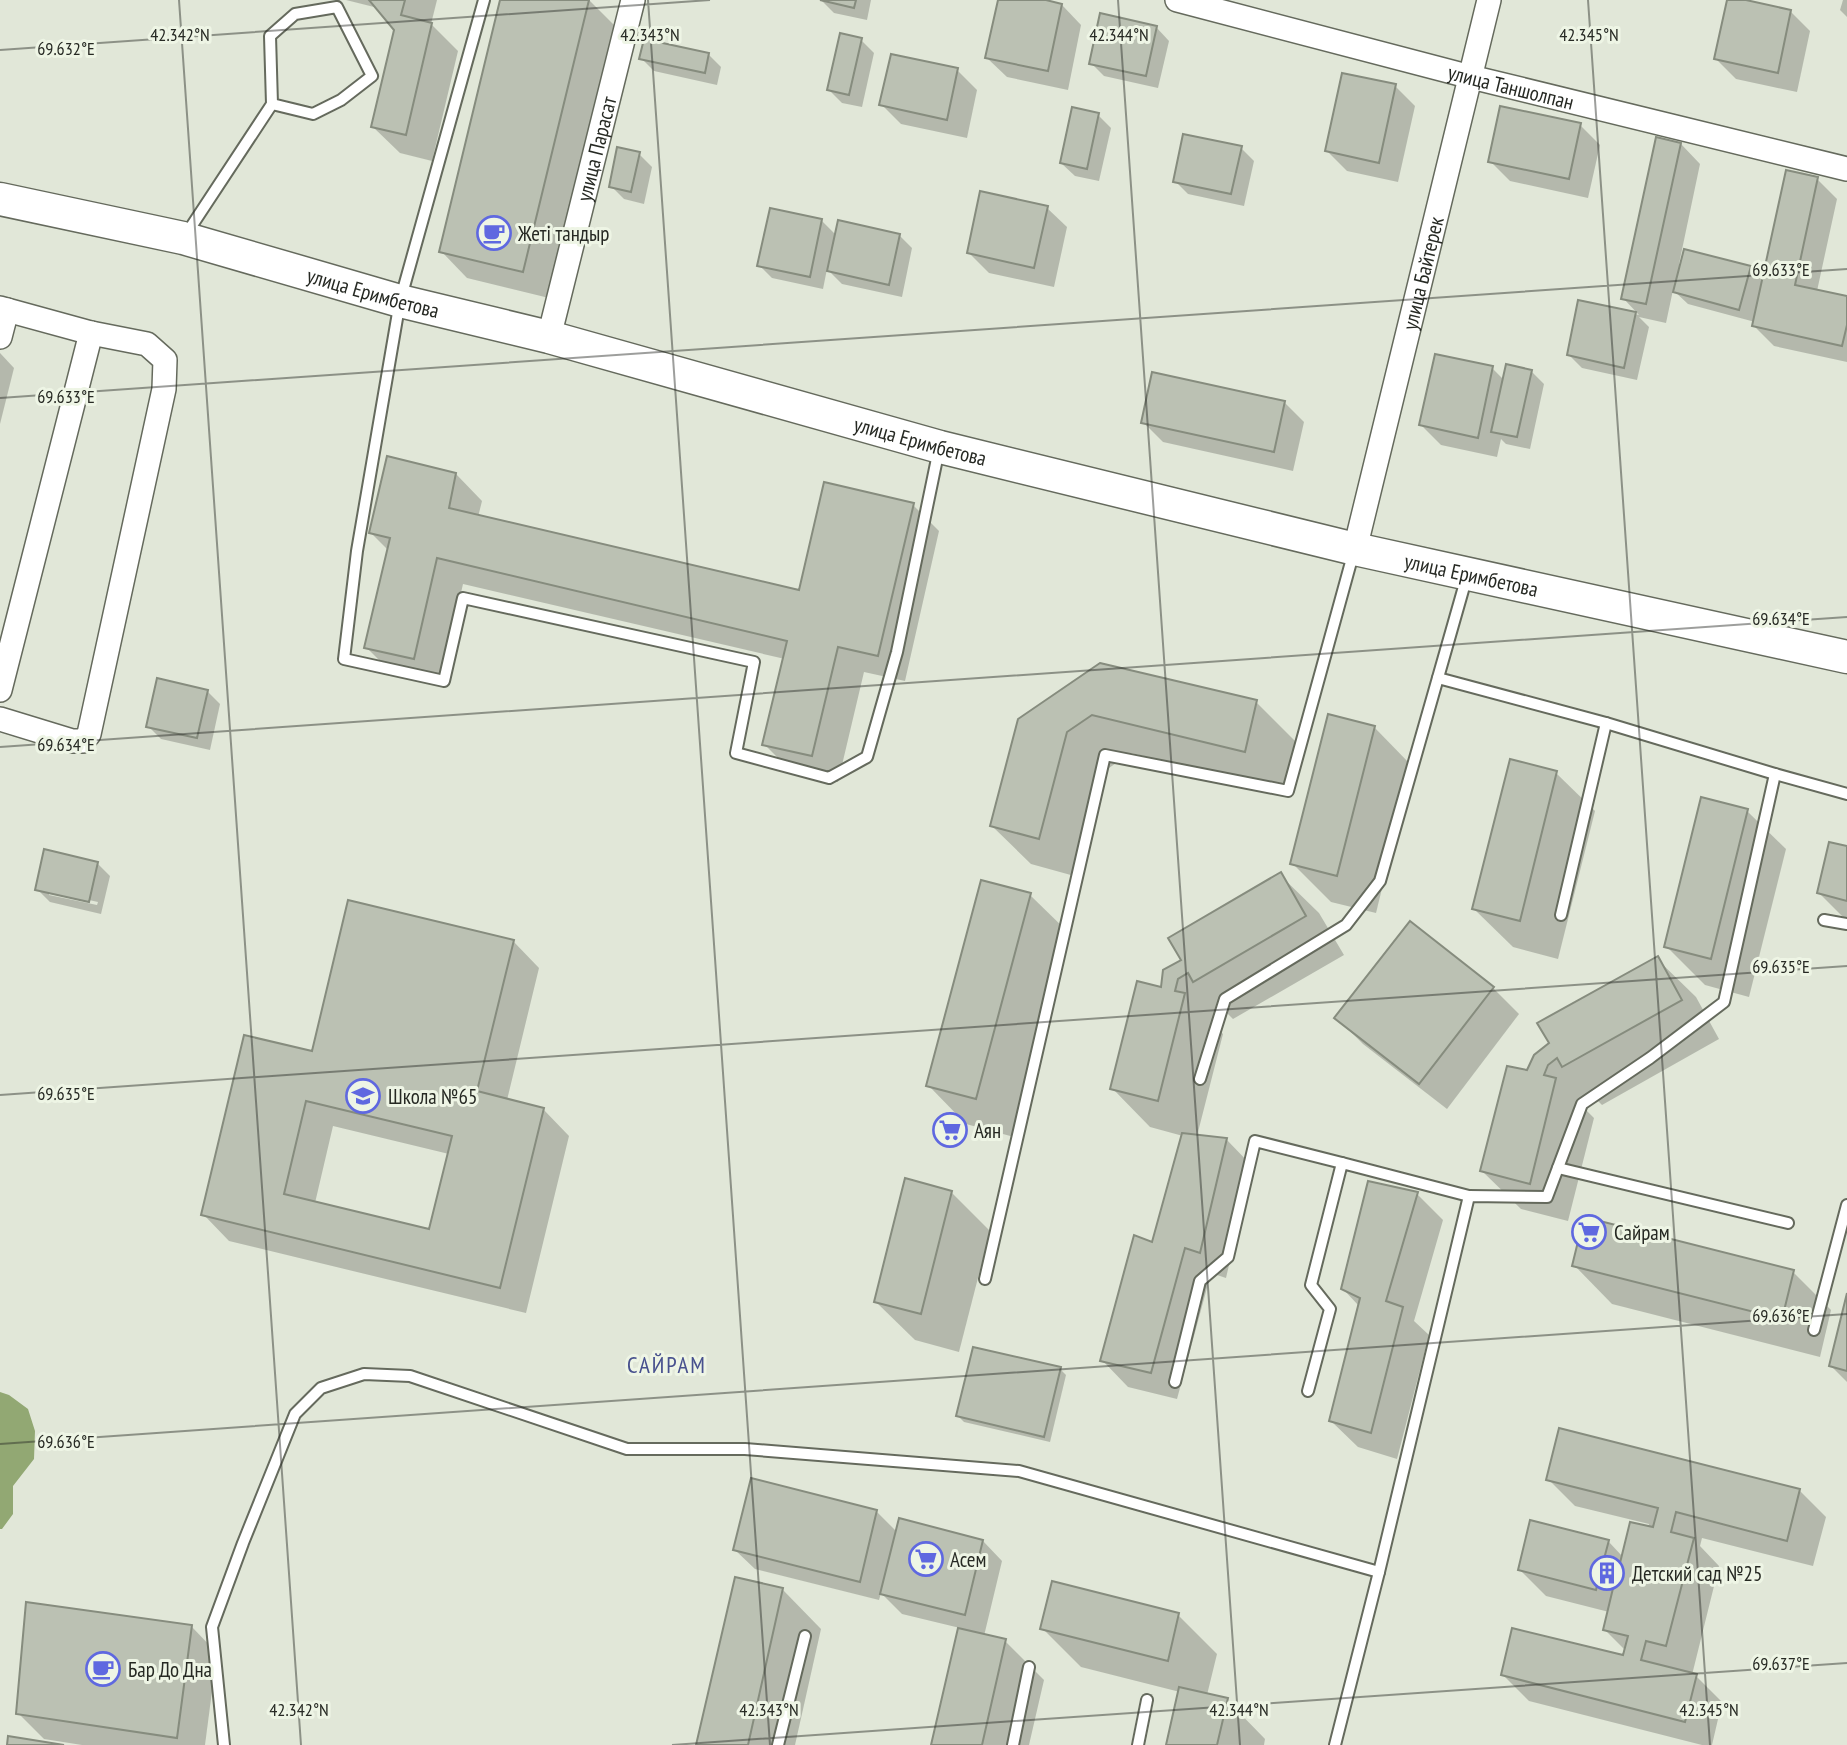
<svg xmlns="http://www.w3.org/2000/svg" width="1847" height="1745" font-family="'PT Sans Narrow',sans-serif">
<rect width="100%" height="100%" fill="#e1e7d8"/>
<path fill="#92a873" d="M 0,1392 L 9,1395 L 28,1409 L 35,1431 L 34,1459 L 13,1486 L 13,1514 L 2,1529 L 0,1529 Z"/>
<g fill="#0003" fill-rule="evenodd">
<path d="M 346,0 L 437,0 L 431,24 L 458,51 L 432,161 L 400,153 L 373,127 L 396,29 L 378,8 Z"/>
<path d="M 502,0 L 589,0 L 615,26 L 549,298 L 467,278 L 441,251 Z"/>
<path d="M 821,0 L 871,0 L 867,20 L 834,13 Z"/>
<path d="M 1000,0 L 1038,0 L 1062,5 L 1081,25 L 1068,90 L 1007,77 L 987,58 Z"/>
<path d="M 1729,0 L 1737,0 L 1790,11 L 1810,31 L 1797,92 L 1736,79 L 1716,59 Z"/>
<path d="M 1843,0 L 1847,0 L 1847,17 L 1840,10 Z"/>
<path d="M 1156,27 L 1169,41 L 1158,88 L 1104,76 L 1091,63 Z"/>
<path d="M 861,40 L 874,53 L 862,107 L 842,103 L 829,90 Z"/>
<path d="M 708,54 L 721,67 L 717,85 L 654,71 L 641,58 Z"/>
<path d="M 957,70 L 977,90 L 967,138 L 901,124 L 881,104 Z"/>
<path d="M 1395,86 L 1415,106 L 1398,182 L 1347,171 L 1327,151 Z"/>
<path d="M 1098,115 L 1111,128 L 1099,181 L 1075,176 L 1061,163 Z"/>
<path d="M 1580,125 L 1600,145 L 1588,198 L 1510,181 L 1490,161 Z"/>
<path d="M 1681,144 L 1700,164 L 1679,264 L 1750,268 L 1764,282 L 1817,179 L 1837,199 L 1817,291 L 1847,298 L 1847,362 L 1774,346 L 1754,326 L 1755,322 L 1688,304 L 1673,290 L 1666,323 L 1639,317 L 1649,327 L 1637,380 L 1582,368 L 1569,355 L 1580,302 L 1639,315 L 1623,298 Z"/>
<path d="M 1241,148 L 1254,161 L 1244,206 L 1188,194 L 1175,181 Z"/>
<path d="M 639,154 L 652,167 L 644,204 L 624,199 L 611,186 Z"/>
<path d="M 1047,208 L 1067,227 L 1054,287 L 989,273 L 969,253 Z"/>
<path d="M 822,221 L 836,235 L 899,235 L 912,248 L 902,297 L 842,284 L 827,269 L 823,289 L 772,278 L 759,265 Z"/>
<path d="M 0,353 L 14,368 L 0,424 Z"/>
<path d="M 1492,368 L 1504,380 L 1531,371 L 1544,384 L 1530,449 L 1506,444 L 1501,439 L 1497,457 L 1441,445 L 1421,425 Z"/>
<path d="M 1284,402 L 1304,422 L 1293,471 L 1163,442 L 1143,422 Z"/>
<path d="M 456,474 L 482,501 L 478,517 L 800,592 L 913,505 L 939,531 L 905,681 L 864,672 L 838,782 L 791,771 L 764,744 L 785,659 L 463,584 L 440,685 L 392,673 L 366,647 L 388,550 L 371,533 Z"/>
<path d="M 207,691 L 220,704 L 210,750 L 161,739 L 148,726 Z"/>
<path d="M 1256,702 L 1295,741 L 1283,789 L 1131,753 L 1106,770 L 1078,877 L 1031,864 L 992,826 L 1020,720 Z"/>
<path d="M 1374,727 L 1412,766 L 1376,913 L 1331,902 L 1292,863 Z"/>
<path d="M 1556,773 L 1595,811 L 1558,959 L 1513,947 L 1474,909 Z"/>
<path d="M 1747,811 L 1786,849 L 1749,997 L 1705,985 L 1666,946 Z"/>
<path d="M 1847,848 L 1847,921 L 1819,893 Z"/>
<path d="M 97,863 L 110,876 L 101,914 L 50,902 L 37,889 ZM 49,891 L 98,902 L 97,905 L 49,895 Z"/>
<path d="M 1280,875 L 1319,913 L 1344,955 L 1233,1019 L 1226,1012 L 1214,1025 L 1223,1034 L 1197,1136 L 1226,1139 L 1252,1166 L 1226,1278 L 1211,1273 L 1177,1399 L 1128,1387 L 1102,1360 L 1154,1244 L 1183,1136 L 1150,1127 L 1112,1088 L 1162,990 L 1183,961 Z"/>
<path d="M 1030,895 L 1069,933 L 1014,1137 L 966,1124 L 928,1085 Z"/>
<path d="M 513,941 L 539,968 L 507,1100 L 543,1109 L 569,1136 L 526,1313 L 229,1241 L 203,1214 L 313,1053 ZM 333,1126 L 449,1154 L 431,1231 L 315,1203 Z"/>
<path d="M 1657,959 L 1696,997 L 1719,1039 L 1602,1105 L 1594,1097 L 1584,1108 L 1594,1118 L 1568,1221 L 1521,1209 L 1482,1171 L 1529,1073 Z"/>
<path d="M 1493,988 L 1519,1014 L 1447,1109 L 1363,1044 L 1337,1018 Z"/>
<path d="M 951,1192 L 990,1231 L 959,1352 L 915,1340 L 876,1302 Z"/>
<path d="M 1417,1194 L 1443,1220 L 1414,1321 L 1429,1335 L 1397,1459 L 1358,1447 L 1331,1421 L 1359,1306 L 1343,1289 Z"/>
<path d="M 1574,1265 L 1793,1272 L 1831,1310 L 1820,1357 L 1612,1304 Z"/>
<path d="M 1847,1300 L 1847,1382 L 1831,1366 Z"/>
<path d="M 1060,1369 L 1066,1375 L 1050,1442 L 964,1422 L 958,1416 Z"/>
<path d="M 1548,1479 L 1799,1490 L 1826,1517 L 1813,1566 L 1702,1538 L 1700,1546 L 1719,1566 L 1692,1675 L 1696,1676 L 1722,1702 L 1712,1745 L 1702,1745 L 1529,1701 L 1503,1675 L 1625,1658 L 1626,1651 L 1605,1630 L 1609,1612 L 1546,1596 L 1520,1570 L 1608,1541 L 1623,1557 L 1648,1528 L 1649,1524 L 1575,1506 Z"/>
<path d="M 876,1511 L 897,1532 L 983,1541 L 1002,1561 L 984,1636 L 1005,1641 L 1044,1680 L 1029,1745 L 932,1745 L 960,1628 L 902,1614 L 881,1593 L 879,1600 L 755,1569 L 735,1550 Z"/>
<path d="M 783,1590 L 821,1629 L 795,1745 L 698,1745 Z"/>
<path d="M 1178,1615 L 1217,1654 L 1207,1695 L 1227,1700 L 1265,1739 L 1264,1745 L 1167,1745 L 1180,1692 L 1081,1667 L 1042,1628 Z"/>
<path d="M 191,1626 L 217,1653 L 205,1745 L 82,1745 L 44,1739 L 18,1713 Z"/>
</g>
<g fill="#bbc1b3" stroke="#868c7e" stroke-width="2" fill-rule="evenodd">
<path d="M 369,0 L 405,0 L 401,15 L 432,23 L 406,135 L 371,127 L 394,30 Z"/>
<path d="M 500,0 L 589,0 L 523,272 L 439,252 Z"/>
<path d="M 820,0 L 856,0 L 854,8 Z"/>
<path d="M 998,0 L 1046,0 L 1062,4 L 1048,71 L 985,58 Z"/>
<path d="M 1727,0 L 1746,0 L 1791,10 L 1778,73 L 1714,59 Z"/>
<path d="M 1100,13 L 1157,26 L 1146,76 L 1089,64 Z"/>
<path d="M 840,33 L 862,38 L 849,95 L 827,90 Z"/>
<path d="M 644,39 L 709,53 L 705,73 L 639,59 Z"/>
<path d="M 891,54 L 958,68 L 947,120 L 879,105 Z"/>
<path d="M 1342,73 L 1396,84 L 1379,163 L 1325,151 Z"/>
<path d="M 1500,106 L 1581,123 L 1569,179 L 1488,162 Z"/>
<path d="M 1072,107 L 1099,113 L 1087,169 L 1060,163 Z"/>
<path d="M 1183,134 L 1242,146 L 1231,194 L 1173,182 Z"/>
<path d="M 1656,137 L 1681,143 L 1646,304 L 1621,299 Z"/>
<path d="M 617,147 L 640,152 L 631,192 L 609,187 Z"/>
<path d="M 1786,170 L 1818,177 L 1795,285 L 1847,296 L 1847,325 L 1842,346 L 1752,326 Z"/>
<path d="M 980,191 L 1048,206 L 1034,268 L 967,253 Z"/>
<path d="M 770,208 L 822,219 L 810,277 L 757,266 Z"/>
<path d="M 838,220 L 900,234 L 889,285 L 827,271 Z"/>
<path d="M 1684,249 L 1751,266 L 1739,310 L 1673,292 Z"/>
<path d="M 1578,300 L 1636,312 L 1624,368 L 1567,355 Z"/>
<path d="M 1435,354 L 1493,366 L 1478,438 L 1419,425 Z"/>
<path d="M 1506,364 L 1532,370 L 1517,437 L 1491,432 Z"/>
<path d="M 1152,372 L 1285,401 L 1274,452 L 1141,423 Z"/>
<path d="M 387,456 L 456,473 L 449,508 L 799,590 L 824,482 L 914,503 L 878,656 L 838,647 L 812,756 L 762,745 L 787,641 L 437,558 L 414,659 L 364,648 L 390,538 L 369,533 Z"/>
<path d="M 1100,663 L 1257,700 L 1245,752 L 1092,715 L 1067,732 L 1039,839 L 990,826 L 1018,719 Z"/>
<path d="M 157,678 L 208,690 L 197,738 L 146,727 Z"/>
<path d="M 1328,714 L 1375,726 L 1337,876 L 1290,864 Z"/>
<path d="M 1510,759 L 1557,771 L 1520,921 L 1472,909 Z"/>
<path d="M 1701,797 L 1748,809 L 1711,959 L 1664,947 Z"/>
<path d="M 1829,842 L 1847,846 L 1847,901 L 1817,893 Z"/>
<path d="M 44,849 L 98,862 L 89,902 L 35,890 Z"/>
<path d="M 1281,872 L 1306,916 L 1193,982 L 1188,973 L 1178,979 L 1175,991 L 1185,993 L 1158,1101 L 1110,1089 L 1137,981 L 1161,987 L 1163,970 L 1181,960 L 1168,938 Z"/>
<path d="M 981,880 L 1031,893 L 976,1099 L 926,1086 Z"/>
<path d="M 348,900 L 514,940 L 477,1091 L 544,1108 L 500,1288 L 201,1215 L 244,1035 L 312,1051 ZM 306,1101 L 452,1136 L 429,1229 L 284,1194 Z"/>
<path d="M 1410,921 L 1494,987 L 1419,1084 L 1334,1018 Z"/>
<path d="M 1658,956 L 1682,1000 L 1562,1067 L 1557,1058 L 1548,1065 L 1544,1075 L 1556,1078 L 1530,1184 L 1480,1171 L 1507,1066 L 1527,1070 L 1534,1055 L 1549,1043 L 1537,1023 Z"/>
<path d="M 1182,1133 L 1227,1138 L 1200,1253 L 1185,1248 L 1151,1373 L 1100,1361 L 1134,1235 L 1152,1242 Z"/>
<path d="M 905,1178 L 952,1191 L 921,1314 L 874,1302 Z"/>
<path d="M 1368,1181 L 1418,1192 L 1386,1301 L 1403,1307 L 1371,1433 L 1329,1421 L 1360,1298 L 1341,1289 Z"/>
<path d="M 1584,1217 L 1794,1270 L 1782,1319 L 1572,1266 Z"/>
<path d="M 1847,1293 L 1847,1371 L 1829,1366 Z"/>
<path d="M 973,1347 L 1061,1367 L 1044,1437 L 956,1416 Z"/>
<path d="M 1559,1428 L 1800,1489 L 1787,1541 L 1676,1512 L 1671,1532 L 1694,1538 L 1666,1646 L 1646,1641 L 1641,1660 L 1697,1674 L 1685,1722 L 1501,1675 L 1512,1628 L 1623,1655 L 1628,1636 L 1603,1630 L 1615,1580 L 1599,1576 L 1596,1590 L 1518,1570 L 1530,1520 L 1609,1540 L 1604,1559 L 1620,1563 L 1630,1522 L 1653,1527 L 1658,1508 L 1546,1480 Z"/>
<path d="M 751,1478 L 877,1510 L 860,1582 L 733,1550 Z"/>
<path d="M 899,1518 L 983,1540 L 965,1615 L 880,1594 Z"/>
<path d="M 735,1577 L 783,1588 L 748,1745 L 696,1745 Z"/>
<path d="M 1052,1581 L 1179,1613 L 1168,1661 L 1040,1629 Z"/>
<path d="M 26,1602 L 192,1625 L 177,1738 L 16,1714 Z"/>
<path d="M 958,1628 L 1006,1639 L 982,1745 L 931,1745 Z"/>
<path d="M 1179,1687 L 1228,1698 L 1217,1745 L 1166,1745 Z"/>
<path d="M 8,1736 L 64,1745 L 7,1745 Z"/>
</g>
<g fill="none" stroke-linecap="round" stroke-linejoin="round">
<g stroke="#656a5d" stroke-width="14">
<g id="service">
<path d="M 484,0 L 400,301 L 357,551 L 344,659 L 444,681 L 463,598 L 754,662 L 736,753 L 829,778 L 867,757 L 897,652 L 939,449"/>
<path d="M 185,236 L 272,104 L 270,36 L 295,14 L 337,7 L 372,76 L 341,100 L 313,114 L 272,104"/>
<path d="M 1438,678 L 1606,723 L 1775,774 L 1847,794"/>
<path d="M 1561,915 L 1606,723"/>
<path d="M 1824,920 L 1847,924"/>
<path d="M 1200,1079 L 1225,999 L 1346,925 L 1380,881 L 1467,576"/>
<path d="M 1558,1168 L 1788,1223"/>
<path d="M 985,1279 L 1105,755 L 1288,791 L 1354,551"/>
<path d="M 1814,1330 L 1847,1205"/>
<path d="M 1175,1382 L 1200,1281 L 1228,1257 L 1255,1141 L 1342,1163"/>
<path d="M 1308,1391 L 1330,1309 L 1311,1285 L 1342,1163 L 1469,1196"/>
<path d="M 224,1745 L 212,1627 L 243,1543 L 295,1414 L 321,1388 L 364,1374 L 410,1376 L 627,1449 L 745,1449 L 1019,1471 L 1379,1572"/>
<path d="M 778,1745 L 805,1636"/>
<path d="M 1013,1745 L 1029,1667"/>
<path d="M 1138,1745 L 1147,1700"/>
<path d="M 1335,1745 L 1379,1572 L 1469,1196 L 1547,1197 L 1582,1104 L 1650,1058 L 1724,1002 L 1775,774"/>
</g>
</g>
<g stroke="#656a5d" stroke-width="26">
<g id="minor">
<path id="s1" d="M 1177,0 L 1471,77 L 1847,169"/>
<path d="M 0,308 L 91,333 L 147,344 L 165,360 L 164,389 L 89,734 L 83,741 L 72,741 L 0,719"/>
<path d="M 0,337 L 7,310"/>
<path id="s2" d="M 549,337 L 633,0"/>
<path id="s3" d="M 1355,549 L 1489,0"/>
<path d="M 0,690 L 91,333"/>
</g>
</g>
<g stroke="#656a5d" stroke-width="35">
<g id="secondary">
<path id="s4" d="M 0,199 L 183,238 L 400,301 L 549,337 L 940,447 L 1355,549 L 1847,657"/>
</g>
</g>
<use href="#service" stroke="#fff" stroke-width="10"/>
<use href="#minor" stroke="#fff" stroke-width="23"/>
<use href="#secondary" stroke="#fff" stroke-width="32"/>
</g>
<path fill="none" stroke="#262923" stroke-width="2" stroke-opacity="0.45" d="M 179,0 L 301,1745M 648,0 L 770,1745M 1118,0 L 1240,1745M 1588,0 L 1710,1745M 0,50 L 710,0M 0,398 L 1847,269M 0,747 L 1847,617M 0,1095 L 1847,966M 0,1444 L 1847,1314M 672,1745 L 1847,1663"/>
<defs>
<g id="cafe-ring" transform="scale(1.75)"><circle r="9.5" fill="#eef5e5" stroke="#5f68e0" stroke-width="1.5"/><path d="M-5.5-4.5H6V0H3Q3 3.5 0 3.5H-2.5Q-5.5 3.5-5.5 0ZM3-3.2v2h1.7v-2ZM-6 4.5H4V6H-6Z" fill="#5f68e0"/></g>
<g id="school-ring" transform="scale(1.75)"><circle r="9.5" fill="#eef5e5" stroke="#5f68e0" stroke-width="1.5"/><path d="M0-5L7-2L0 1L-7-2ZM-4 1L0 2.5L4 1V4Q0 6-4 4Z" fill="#5f68e0"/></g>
<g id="supermarket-ring" transform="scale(1.75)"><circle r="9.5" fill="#eef5e5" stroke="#5f68e0" stroke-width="1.5"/><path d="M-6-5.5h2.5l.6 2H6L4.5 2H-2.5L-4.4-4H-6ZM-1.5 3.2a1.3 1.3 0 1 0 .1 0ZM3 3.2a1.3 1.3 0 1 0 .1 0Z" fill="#5f68e0"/></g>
<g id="building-ring" transform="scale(1.75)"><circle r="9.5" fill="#eef5e5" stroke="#5f68e0" stroke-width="1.5"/><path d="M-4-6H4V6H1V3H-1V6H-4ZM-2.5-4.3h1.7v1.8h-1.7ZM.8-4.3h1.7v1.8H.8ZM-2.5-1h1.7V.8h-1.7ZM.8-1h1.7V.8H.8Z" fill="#5f68e0"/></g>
</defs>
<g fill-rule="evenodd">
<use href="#cafe-ring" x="494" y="233"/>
<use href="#school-ring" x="363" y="1096"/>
<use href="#supermarket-ring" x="950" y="1130"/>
<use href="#supermarket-ring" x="1589" y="1232"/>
<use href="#supermarket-ring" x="926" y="1559"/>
<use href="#building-ring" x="1607" y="1573"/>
<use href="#cafe-ring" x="103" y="1669"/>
</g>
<g text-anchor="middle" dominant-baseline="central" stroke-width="6" stroke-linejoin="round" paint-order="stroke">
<g font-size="21" fill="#262923" stroke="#eef5e5">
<text stroke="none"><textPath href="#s1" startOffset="345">улица Таншолпан</textPath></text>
<text stroke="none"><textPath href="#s2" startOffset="194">улица Парасат</textPath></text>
<text stroke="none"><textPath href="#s3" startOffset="284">улица Байтерек</textPath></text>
<text stroke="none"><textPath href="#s4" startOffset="385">улица Еримбетова</textPath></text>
<text stroke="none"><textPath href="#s4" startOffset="952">улица Еримбетова</textPath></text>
<text stroke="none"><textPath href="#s4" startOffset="1519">улица Еримбетова</textPath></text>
</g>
<g font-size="21" fill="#262923" stroke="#eef5e5" text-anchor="start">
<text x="518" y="233">Жеті тандыр</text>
<text x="388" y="1096">Школа №65</text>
<text x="974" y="1130">Аян</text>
<text x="1614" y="1232">Сайрам</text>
<text x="950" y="1559">Асем</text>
<text x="1632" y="1573">Детский сад №25</text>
<text x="128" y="1669">Бар До Дна</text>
</g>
<g font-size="23" letter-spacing="2" fill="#48518e" stroke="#eef5e5">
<text x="667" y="1364">САЙРАМ</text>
</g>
</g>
<g font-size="18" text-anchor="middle" fill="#262923" stroke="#eef5e5" stroke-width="6" stroke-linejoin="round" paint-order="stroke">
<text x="180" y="41">42.342°N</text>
<text x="650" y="41">42.343°N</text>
<text x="1119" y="41">42.344°N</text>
<text x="1589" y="41">42.345°N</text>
<text x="66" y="55">69.632°E</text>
<text x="1781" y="276">69.633°E</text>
<text x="66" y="403">69.633°E</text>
<text x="1781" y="625">69.634°E</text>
<text x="66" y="751">69.634°E</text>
<text x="1781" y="973">69.635°E</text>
<text x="66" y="1100">69.635°E</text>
<text x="1781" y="1322">69.636°E</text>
<text x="66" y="1448">69.636°E</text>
<text x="1781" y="1670">69.637°E</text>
<text x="299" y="1716">42.342°N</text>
<text x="769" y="1716">42.343°N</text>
<text x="1239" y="1716">42.344°N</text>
<text x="1709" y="1716">42.345°N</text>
</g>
</svg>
